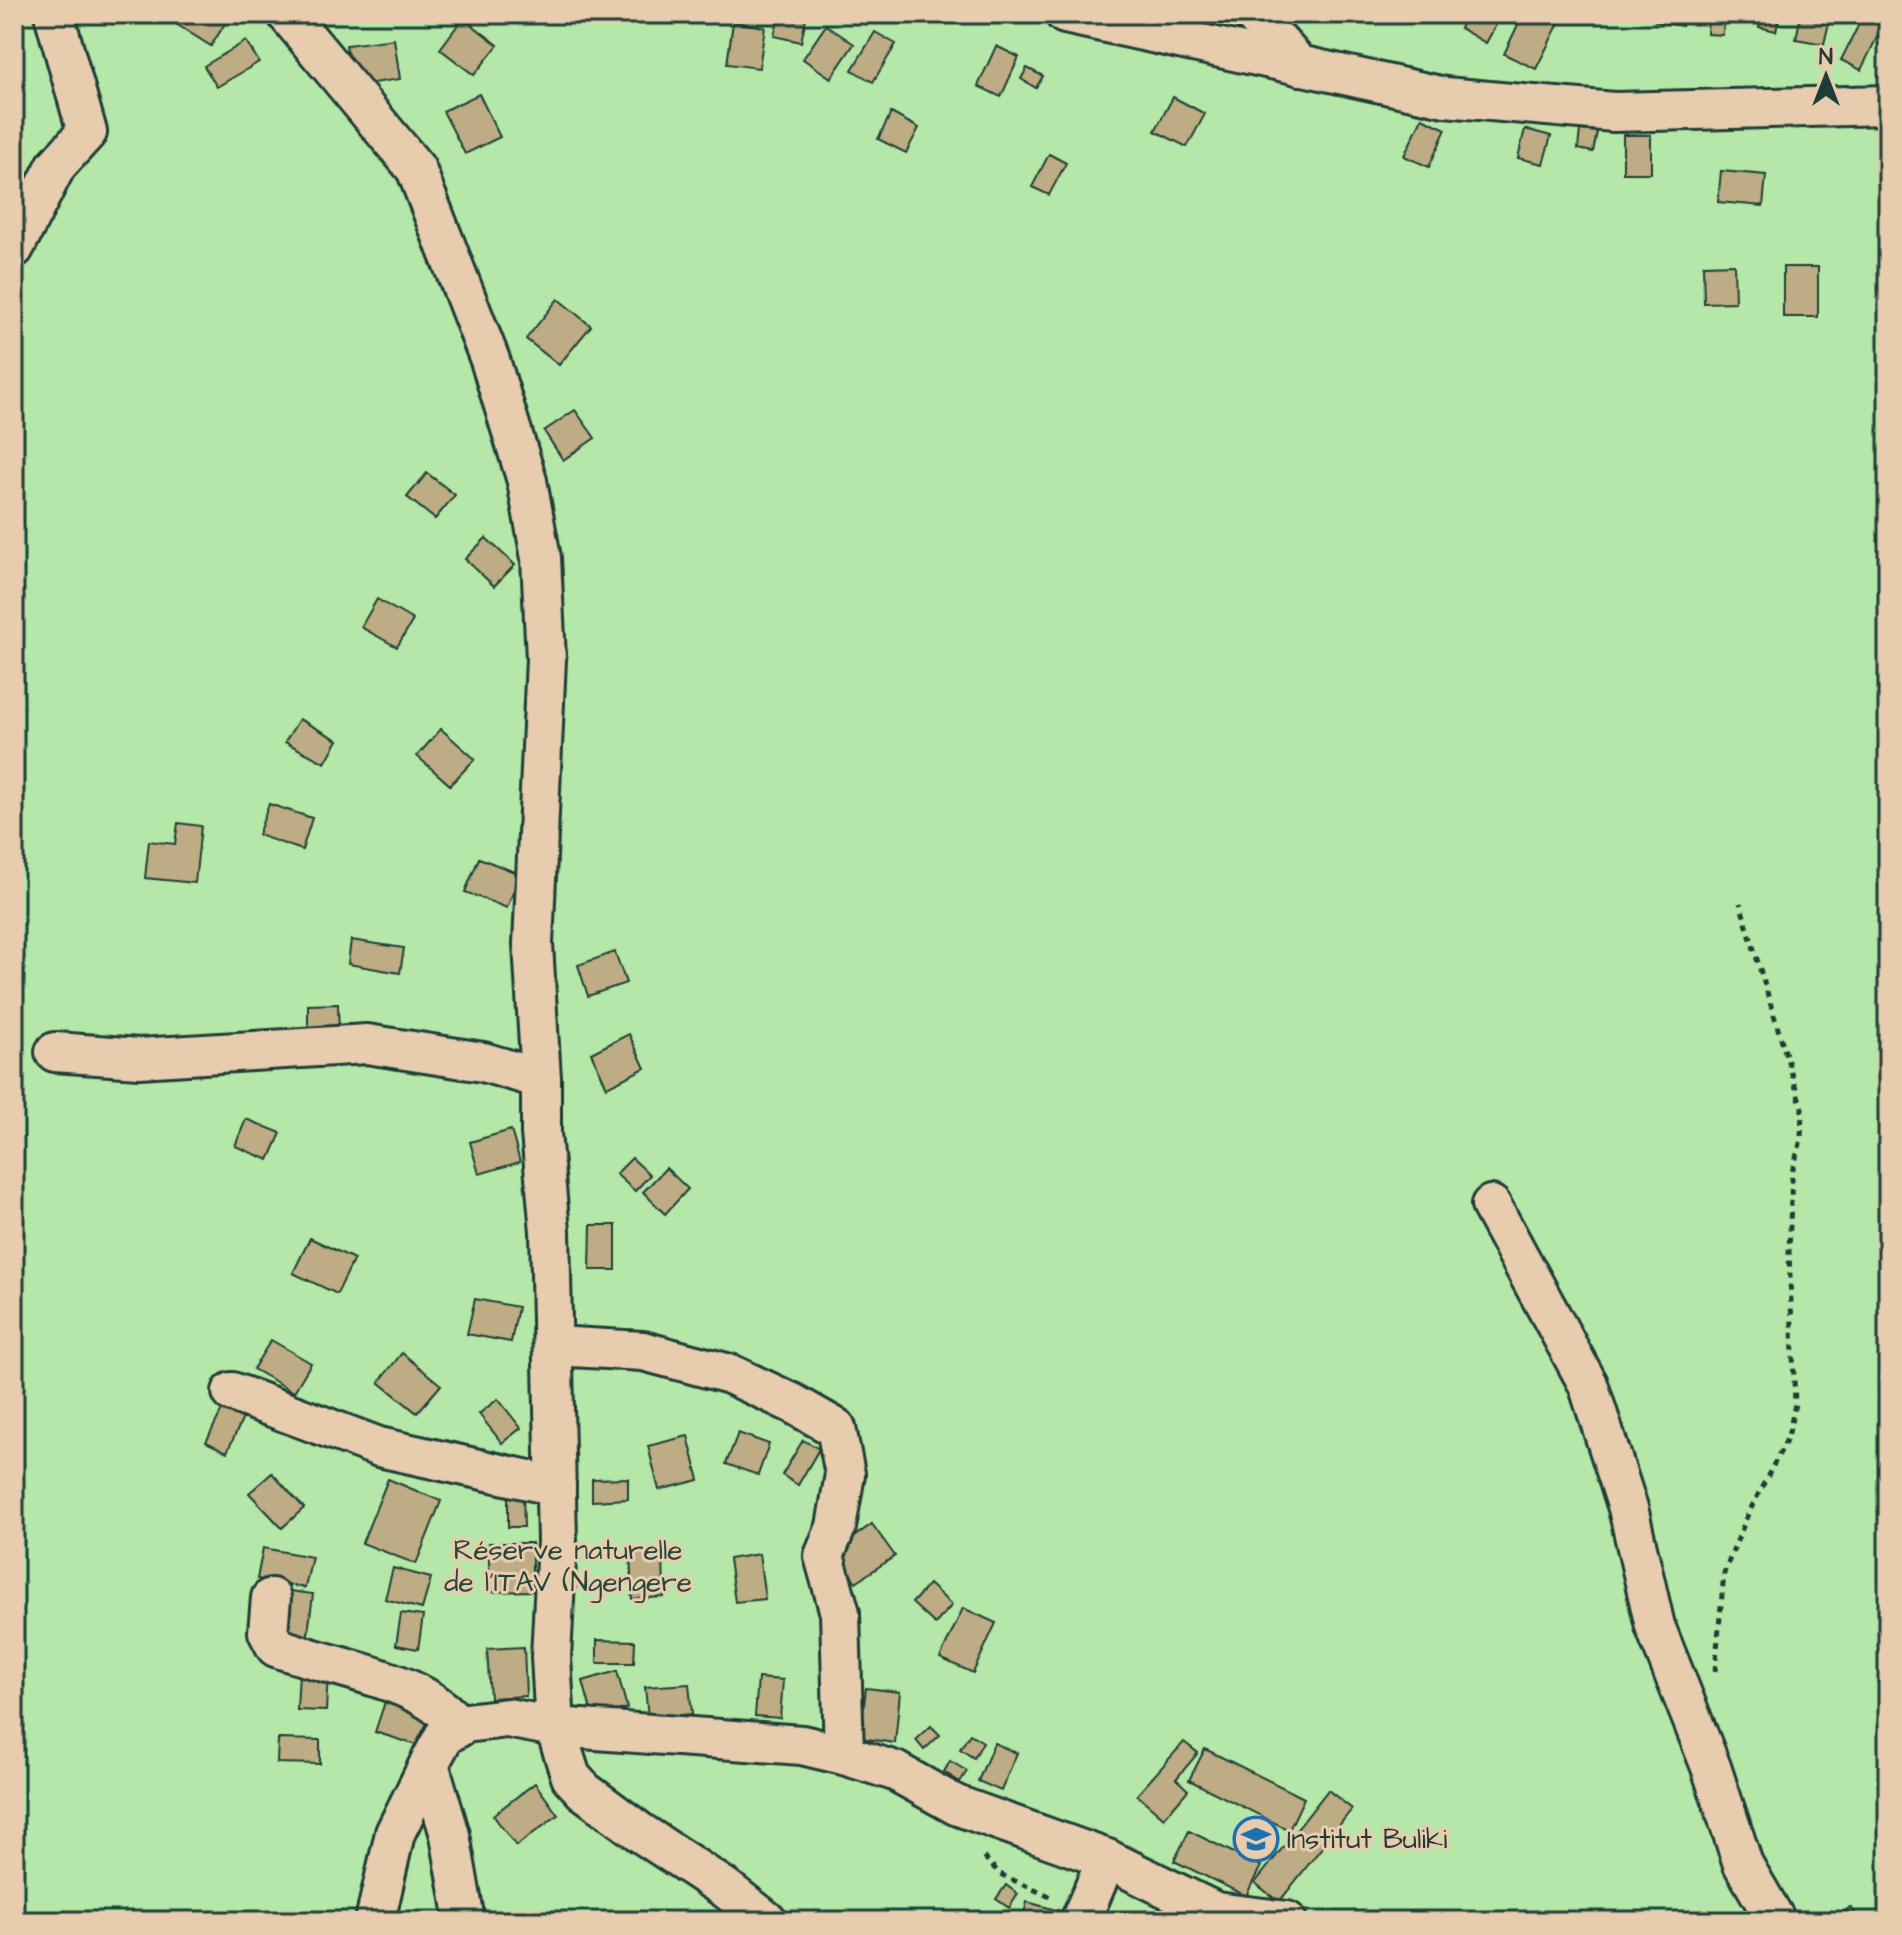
<svg xmlns="http://www.w3.org/2000/svg" width="1902" height="1935" font-family="'Architects Daughter',sans-serif">
<rect width="100%" height="100%" fill="#e7ccae"/>
<filter id="ink" filterUnits="userSpaceOnUse"><feTurbulence type="fractalNoise" baseFrequency=".0125" numOctaves="2"/><feDisplacementMap in="SourceGraphic" scale="16" xChannelSelector="R" yChannelSelector="G"/><feConvolveMatrix kernelMatrix="1 2 1 2 8 2 1 2 1" color-interpolation-filters="sRGB"/></filter>
<g filter="url(#ink)">
<rect fill="#b4e7a8" stroke="#6a926e" stroke-width="2" x="14" y="14" width="1874" height="1907"/>
<g fill="#bdac84" stroke="#1f3d34" stroke-width="2">
<path d="M 183,14 L 231,14 L 211,46 L 176,24 Z"/>
<path d="M 779,14 L 806,18 L 801,42 L 774,36 Z"/>
<path d="M 1467,14 L 1502,14 L 1486,43 L 1460,28 Z"/>
<path d="M 1523,14 L 1541,14 L 1559,23 L 1536,69 L 1504,54 Z"/>
<path d="M 1657,14 L 1684,14 L 1682,26 L 1655,21 Z"/>
<path d="M 1708,14 L 1724,14 L 1723,35 L 1707,34 Z"/>
<path d="M 1762,14 L 1780,14 L 1776,31 L 1759,27 Z"/>
<path d="M 1801,14 L 1831,14 L 1824,44 L 1796,39 Z"/>
<path d="M 1864,14 L 1884,23 L 1861,70 L 1841,60 Z"/>
<path d="M 463,18 L 498,45 L 474,75 L 440,49 Z"/>
<path d="M 733,22 L 765,27 L 759,68 L 727,64 Z"/>
<path d="M 826,25 L 854,44 L 831,78 L 803,59 Z"/>
<path d="M 875,32 L 896,44 L 873,82 L 852,70 Z"/>
<path d="M 394,39 L 400,79 L 352,86 L 346,45 Z"/>
<path d="M 246,41 L 259,62 L 217,87 L 204,66 Z"/>
<path d="M 996,46 L 1019,57 L 1001,97 L 978,86 Z"/>
<path d="M 1027,68 L 1043,76 L 1036,88 L 1021,79 Z"/>
<path d="M 479,94 L 500,137 L 465,154 L 443,111 Z"/>
<path d="M 1173,97 L 1205,114 L 1187,147 L 1155,131 Z"/>
<path d="M 891,113 L 919,128 L 906,153 L 878,139 Z"/>
<path d="M 1422,118 L 1446,129 L 1429,167 L 1404,156 Z"/>
<path d="M 1525,129 L 1551,136 L 1543,164 L 1518,158 Z"/>
<path d="M 1580,130 L 1597,132 L 1593,152 L 1578,149 Z"/>
<rect x="1623" y="135" width="28" height="38"/>
<path d="M 1049,154 L 1066,163 L 1049,195 L 1032,187 Z"/>
<path d="M 1721,171 L 1766,175 L 1763,206 L 1718,202 Z"/>
<path d="M 1734,264 L 1735,302 L 1704,303 L 1703,265 Z"/>
<rect x="1783" y="267" width="35" height="50"/>
<path d="M 558,299 L 591,326 L 559,365 L 526,339 Z"/>
<path d="M 575,410 L 595,438 L 563,460 L 544,431 Z"/>
<path d="M 427,473 L 455,495 L 435,519 L 407,497 Z"/>
<path d="M 486,538 L 515,565 L 494,586 L 465,559 Z"/>
<path d="M 377,599 L 413,620 L 397,647 L 361,627 Z"/>
<path d="M 299,719 L 338,740 L 325,763 L 285,742 Z"/>
<path d="M 441,729 L 475,759 L 450,785 L 417,756 Z"/>
<path d="M 269,804 L 312,818 L 302,850 L 258,835 Z"/>
<path d="M 178,823 L 201,826 L 195,883 L 145,878 L 149,841 L 175,844 Z"/>
<path d="M 479,858 L 520,874 L 507,908 L 465,892 Z"/>
<path d="M 351,940 L 404,948 L 400,973 L 348,964 Z"/>
<path d="M 615,952 L 626,983 L 588,996 L 578,965 Z"/>
<path d="M 338,1004 L 339,1037 L 308,1038 L 308,1005 Z"/>
<path d="M 629,1034 L 645,1068 L 607,1087 L 591,1053 Z"/>
<path d="M 246,1119 L 281,1133 L 269,1160 L 235,1146 Z"/>
<path d="M 511,1130 L 520,1162 L 479,1174 L 470,1142 Z"/>
<path d="M 632,1158 L 650,1175 L 635,1191 L 616,1174 Z"/>
<path d="M 666,1168 L 688,1189 L 665,1214 L 643,1192 Z"/>
<path d="M 591,1225 L 616,1225 L 616,1270 L 590,1270 Z"/>
<path d="M 310,1238 L 354,1259 L 337,1294 L 293,1273 Z"/>
<path d="M 475,1299 L 518,1307 L 511,1342 L 467,1334 Z"/>
<path d="M 271,1340 L 311,1363 L 294,1392 L 253,1369 Z"/>
<path d="M 402,1353 L 441,1385 L 417,1413 L 379,1382 Z"/>
<path d="M 498,1399 L 521,1428 L 502,1443 L 479,1414 Z"/>
<path d="M 225,1404 L 245,1414 L 227,1452 L 206,1442 Z"/>
<path d="M 738,1433 L 769,1444 L 758,1475 L 726,1464 Z"/>
<path d="M 688,1436 L 699,1480 L 659,1490 L 648,1446 Z"/>
<path d="M 803,1440 L 819,1449 L 798,1485 L 782,1475 Z"/>
<path d="M 272,1473 L 304,1508 L 282,1528 L 249,1493 Z"/>
<path d="M 628,1478 L 628,1499 L 592,1501 L 592,1479 Z"/>
<path d="M 388,1479 L 441,1501 L 416,1564 L 362,1543 Z"/>
<path d="M 508,1491 L 523,1491 L 524,1527 L 508,1527 Z"/>
<path d="M 872,1524 L 895,1556 L 856,1582 L 834,1551 Z"/>
<path d="M 489,1543 L 532,1543 L 532,1591 L 489,1592 Z"/>
<path d="M 263,1548 L 312,1557 L 305,1588 L 257,1579 Z"/>
<path d="M 663,1551 L 664,1597 L 632,1599 L 630,1552 Z"/>
<path d="M 759,1554 L 765,1599 L 735,1602 L 729,1559 Z"/>
<path d="M 393,1568 L 431,1578 L 422,1609 L 385,1599 Z"/>
<path d="M 929,1584 L 952,1605 L 935,1624 L 912,1603 Z"/>
<path d="M 290,1591 L 313,1594 L 307,1641 L 285,1637 Z"/>
<path d="M 963,1608 L 996,1623 L 973,1673 L 940,1658 Z"/>
<path d="M 401,1613 L 423,1616 L 418,1649 L 396,1645 Z"/>
<path d="M 597,1640 L 635,1641 L 634,1663 L 597,1663 Z"/>
<path d="M 524,1647 L 526,1696 L 490,1698 L 487,1649 Z"/>
<path d="M 299,1671 L 328,1673 L 326,1711 L 297,1710 Z"/>
<path d="M 617,1671 L 627,1708 L 593,1718 L 583,1681 Z"/>
<path d="M 758,1678 L 783,1680 L 780,1718 L 755,1716 Z"/>
<path d="M 689,1684 L 692,1714 L 648,1718 L 645,1687 Z"/>
<path d="M 866,1688 L 900,1692 L 895,1743 L 860,1738 Z"/>
<path d="M 385,1702 L 430,1716 L 420,1746 L 375,1732 Z"/>
<path d="M 931,1726 L 940,1735 L 924,1750 L 916,1740 Z"/>
<path d="M 970,1734 L 983,1742 L 974,1758 L 960,1749 Z"/>
<path d="M 278,1739 L 320,1740 L 320,1764 L 277,1763 Z"/>
<path d="M 1184,1742 L 1198,1753 L 1176,1779 L 1188,1790 L 1164,1818 L 1137,1795 Z"/>
<path d="M 994,1743 L 1017,1753 L 1001,1791 L 978,1781 Z"/>
<path d="M 1205,1749 L 1304,1798 L 1289,1830 L 1189,1780 Z"/>
<path d="M 950,1761 L 967,1771 L 960,1782 L 944,1772 Z"/>
<path d="M 535,1783 L 558,1815 L 516,1846 L 493,1815 Z"/>
<path d="M 1328,1790 L 1352,1809 L 1279,1902 L 1255,1883 Z"/>
<path d="M 1189,1831 L 1261,1866 L 1246,1896 L 1174,1861 Z"/>
<path d="M 1006,1885 L 1018,1894 L 1009,1908 L 996,1899 Z"/>
<path d="M 1027,1902 L 1067,1913 L 1065,1921 L 1022,1921 Z"/>
<path d="M 1850,1907 L 1862,1921 L 1834,1921 Z"/>
</g>
<g fill="none" stroke-linecap="round" stroke-linejoin="round">
<g stroke="#1f3d34" stroke-width="44">
<g id="street">
<path d="M 287,14 L 416,169 L 490,360 L 527,481 L 541,558 L 546,659 L 533,944 L 541,1079 L 541,1133 L 550,1231 L 557,1541 L 551,1657 L 555,1727 L 571,1777 L 584,1791 L 641,1833 L 725,1888 L 767,1921"/>
<path d="M 1065,14 L 1445,97 L 1614,112 L 1888,105"/>
<path d="M 1253,14 L 1300,66"/>
<path d="M 14,248 L 56,166 L 87,132 L 54,14"/>
<path d="M 55,1052 L 139,1058 L 367,1044 L 483,1062 L 541,1079"/>
<path d="M 1491,1205 L 1588,1384 L 1628,1508 L 1655,1626 L 1711,1767 L 1743,1864 L 1776,1921"/>
<path d="M 553,1346 L 643,1351 L 730,1374 L 792,1403 L 836,1428 L 845,1474 L 836,1527 L 824,1556 L 840,1613 L 844,1755"/>
<path d="M 232,1392 L 379,1447 L 556,1486"/>
<path d="M 271,1598 L 268,1632 L 276,1647 C 330,1668 424,1678 459,1727"/>
<path d="M 375,1921 L 395,1833 L 429,1764"/>
<path d="M 465,1921 L 450,1835 L 429,1764 L 444,1736 L 465,1723 L 507,1718 L 555,1727 L 802,1745 L 844,1755 L 895,1771 L 956,1805 L 1107,1859 L 1216,1912 L 1287,1921"/>
<path d="M 1080,1921 L 1107,1859"/>
</g>
</g>
<g stroke="#1f3d34" stroke-width="5" stroke-dasharray="6 6" stroke-linecap="butt">
<path d="M 1715,1671 L 1724,1573 L 1748,1514 L 1788,1437 L 1795,1404 L 1789,1252 L 1792,1172 L 1801,1140 L 1802,1108 L 1740,903"/>
<path d="M 984,1857 L 1000,1874 L 1050,1897"/>
</g>
<use href="#street" stroke="#e7ccae" stroke-width="38"/>
</g>
</g>
<defs>
<g id="school-ring" transform="scale(2.3)"><circle r="9.5" fill="#e7ccae" stroke="#1f6fb2" stroke-width="1.5"/><path d="M0-5L7-2L0 1L-7-2ZM-4 1L0 2.5L4 1V4Q0 6-4 4Z" fill="#1f6fb2"/></g>
</defs>
<g fill-rule="evenodd">
<use href="#school-ring" x="1256" y="1839"/>
</g>
<g text-anchor="middle" dominant-baseline="central" stroke-width="6" stroke-linejoin="round" paint-order="stroke">
<g font-size="28" fill="#26463a" stroke="#e7ccae">
<text x="568" y="1550">Réserve naturelle<tspan x="568" dy="32">de l'ITAV (Ngengere</tspan></text>
</g>
<g font-size="28" fill="#1f3d34" stroke="#e7ccae" text-anchor="start">
<text x="1287" y="1839">Institut Buliki</text>
</g>
</g>
<rect width="1902" height="1935" fill="none" stroke="#e7ccae" stroke-width="48"/>
<rect x="24" y="24" width="1854" height="1887" fill="none" stroke="#1f3d34" stroke-width="3" filter="url(#ink)"/>
<g transform="translate(1826 76)" stroke="#e7ccae" stroke-width="6" paint-order="stroke">
<path d="M0-6L14 30L0 20L-14 30Z" fill="#1f3d34"/>
<text y="-12" font-size="22" font-weight="bold" text-anchor="middle" fill="#1f3d34">N</text>
</g>
</svg>
